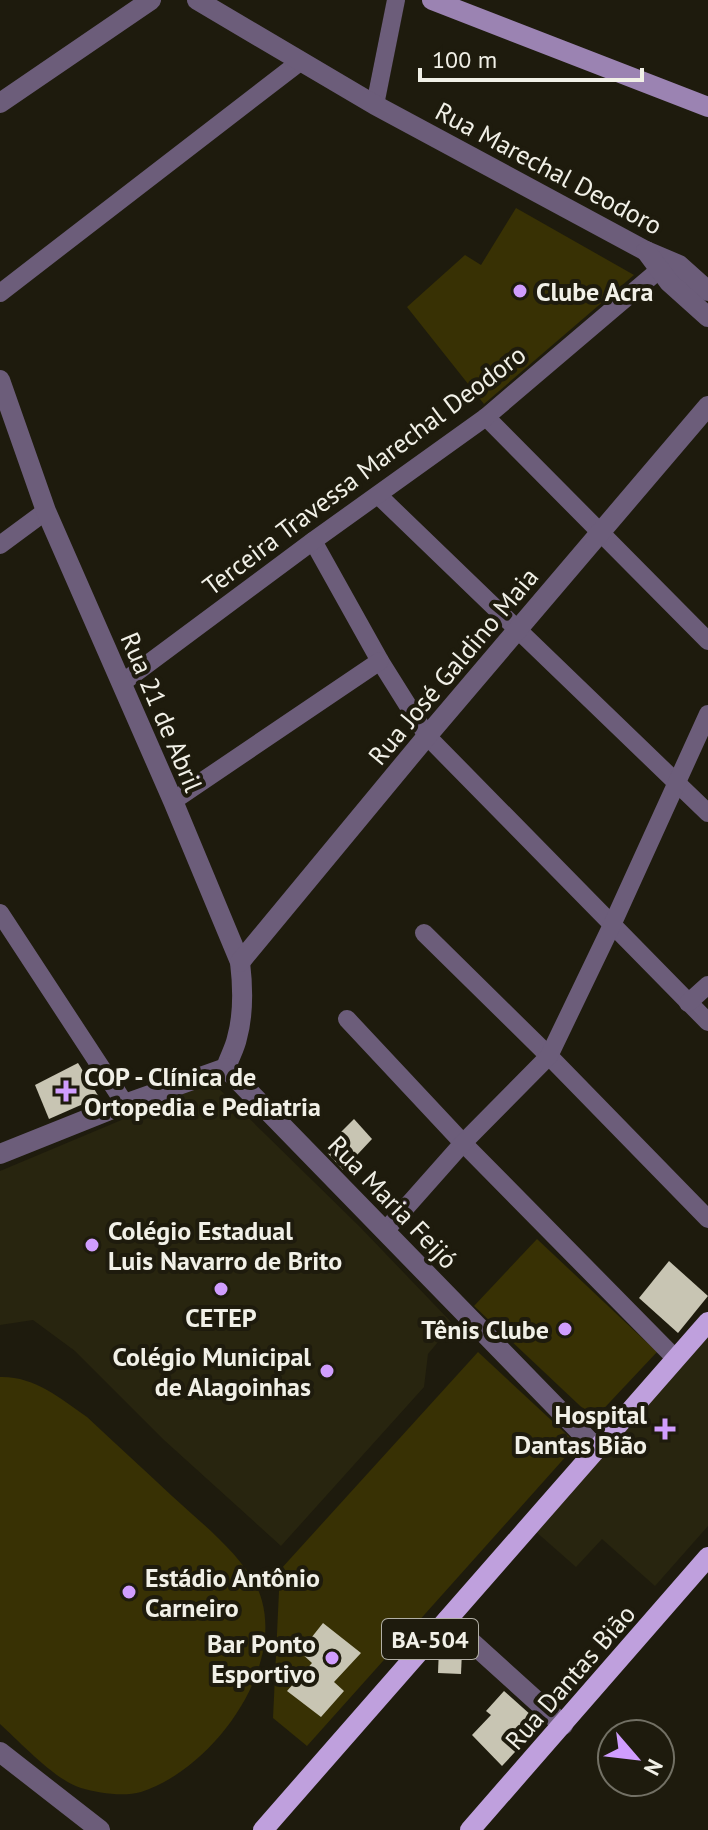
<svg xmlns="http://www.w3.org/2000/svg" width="708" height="1830" font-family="'PT Sans',sans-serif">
<rect width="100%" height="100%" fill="#1e1b0d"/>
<g fill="#28250f">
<path d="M 212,1082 L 360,1227 L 453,1324 L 428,1354 L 424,1387 L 281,1546 L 164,1440 L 75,1351 L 33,1320 L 0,1325 L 0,1171 Z"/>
<path d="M 708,1332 L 708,1526 L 655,1586 L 602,1539 L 576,1567 L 534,1530 Z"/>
</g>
<g fill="#383104">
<path d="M 516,208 L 634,275 L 484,404 L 407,307 L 465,255 L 481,265 Z"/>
<path d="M 537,1239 L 657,1352 L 594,1419 L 474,1306 Z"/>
<path d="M 478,1352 L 577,1444 L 307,1746 L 273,1718 L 280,1570 Z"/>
<path d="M 0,1377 C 34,1376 60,1398 87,1417 C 115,1443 144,1470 172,1496 C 201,1523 252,1562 262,1601 C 282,1675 210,1770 141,1792 C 123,1797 99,1793 81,1788 C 55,1780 21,1743 0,1724 Z"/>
</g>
<g fill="#c8c5b3">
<path d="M 78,1063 L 99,1097 L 49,1119 L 35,1085 Z"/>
<path d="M 354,1119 L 372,1139 L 343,1170 L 324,1149 Z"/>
<path d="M 669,1261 L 708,1296 L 678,1333 L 639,1298 Z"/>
<path d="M 323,1623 L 361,1653 L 334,1682 L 344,1691 L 321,1717 L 287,1691 L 312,1663 L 300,1652 Z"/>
<path d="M 446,1641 L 451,1641 L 462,1651 L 461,1674 L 438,1673 L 439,1648 Z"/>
<path d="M 504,1691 L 541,1724 L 502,1766 L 472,1735 L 491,1715 L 486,1711 Z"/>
</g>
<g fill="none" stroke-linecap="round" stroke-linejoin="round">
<g stroke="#6c5d7a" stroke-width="18">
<path d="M 375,105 L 396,0"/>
<path d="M 0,293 L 301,61"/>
<path d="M 486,417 L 708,641"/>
<path d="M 378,495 L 708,813"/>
<path d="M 313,541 L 380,661 L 427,736 L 708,1022"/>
<path d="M 0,545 L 46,511"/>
<path d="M 122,683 L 313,541 L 486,417 L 659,270 L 668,260"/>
<path d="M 173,801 L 380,661"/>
<path d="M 0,913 L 125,1104"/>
<path d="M 424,933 L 549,1056 L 708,1219"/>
<path d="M 688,1003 L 708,985"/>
<path d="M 347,1019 L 463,1143 L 676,1359"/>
<path d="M 385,1231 L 463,1143 L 549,1056 L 612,925 L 708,714"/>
</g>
<g stroke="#6c5d7a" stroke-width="20">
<path d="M 197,0 L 375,105 L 646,251 L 679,265 L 708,291"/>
<path d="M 0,103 L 151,0"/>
<path d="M 646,251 L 669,282 L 708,317"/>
<path d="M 0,380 L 46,511 L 173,801 L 240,962 C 243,987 244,1013 237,1038 C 235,1048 229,1058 226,1068"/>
<path d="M 240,962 L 427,736 L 708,406"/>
<path d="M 0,1154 L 125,1104 L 226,1068 L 597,1449"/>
<path d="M 447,1620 L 563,1725"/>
<path d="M 0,1752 L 100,1830"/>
</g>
<path stroke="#9b83b2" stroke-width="20" d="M 432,0 L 708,107"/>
<g stroke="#bfa0dd" stroke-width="20">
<path d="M 263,1830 L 708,1322"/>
<path d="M 470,1830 L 708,1557"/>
</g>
</g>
<g fill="#d09dfe" stroke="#1e1b0d" stroke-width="3">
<circle cx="520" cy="291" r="8"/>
<path d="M62 1079h8v8h8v8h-8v8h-8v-8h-8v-8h8z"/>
<circle cx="92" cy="1245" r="8"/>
<circle cx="221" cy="1289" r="8"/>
<circle cx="565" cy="1329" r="8"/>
<circle cx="327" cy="1371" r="8"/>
<path d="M661 1417h8v8h8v8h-8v8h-8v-8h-8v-8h8z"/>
<circle cx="129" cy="1592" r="8"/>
<circle cx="332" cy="1658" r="8"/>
</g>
<g text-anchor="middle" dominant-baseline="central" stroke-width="8" stroke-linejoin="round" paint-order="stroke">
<rect fill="#1e1b0d" stroke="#b2b0a6" stroke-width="2" x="382" y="1619" width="96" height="40" rx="6"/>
<g font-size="24" font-weight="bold" fill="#f1f0e7">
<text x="430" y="1639">BA-504</text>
</g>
<g font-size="26" fill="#f1f0e7" stroke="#1e1b0d">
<text transform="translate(549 168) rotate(28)">Rua Marechal Deodoro</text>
<text transform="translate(364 470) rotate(-37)">Terceira Travessa Marechal Deodoro</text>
<text transform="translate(453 666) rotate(-50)">Rua José Galdino Maia</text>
<text transform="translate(162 712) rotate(67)">Rua 21 de Abril</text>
<text transform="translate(393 1202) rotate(46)">Rua Maria Feijó</text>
<text transform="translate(570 1677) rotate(-49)">Rua Dantas Bião</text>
</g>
<g font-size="26" font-weight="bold" fill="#f1f0e7" stroke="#1e1b0d" text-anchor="start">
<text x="536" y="291">Clube Acra</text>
<text x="84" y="1076">COP - Clínica de<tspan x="84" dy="30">Ortopedia e Pediatria</tspan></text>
<text x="108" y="1230">Colégio Estadual<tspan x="108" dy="30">Luis Navarro de Brito</tspan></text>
<text x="221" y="1317" text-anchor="middle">CETEP</text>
<text x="549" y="1329" text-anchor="end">Tênis Clube</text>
<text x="311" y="1356" text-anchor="end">Colégio Municipal<tspan x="311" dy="30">de Alagoinhas</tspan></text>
<text x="647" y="1414" text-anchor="end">Hospital<tspan x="647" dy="30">Dantas Bião</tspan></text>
<text x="145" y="1577">Estádio Antônio<tspan x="145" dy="30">Carneiro</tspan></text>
<text x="316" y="1643" text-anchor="end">Bar Ponto<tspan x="316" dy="30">Esportivo</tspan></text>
</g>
</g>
<g transform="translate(636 1758) rotate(118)"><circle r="38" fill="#1e1b0d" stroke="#727064" stroke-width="2"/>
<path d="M0-6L14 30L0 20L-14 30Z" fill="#d09dfe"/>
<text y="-12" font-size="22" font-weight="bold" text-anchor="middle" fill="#f1f0e7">N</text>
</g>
<path d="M420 68v12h222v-12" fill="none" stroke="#f1f0e7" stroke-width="4"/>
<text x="432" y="68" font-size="24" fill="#f1f0e7" stroke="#1e1b0d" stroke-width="6" paint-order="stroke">100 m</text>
</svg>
